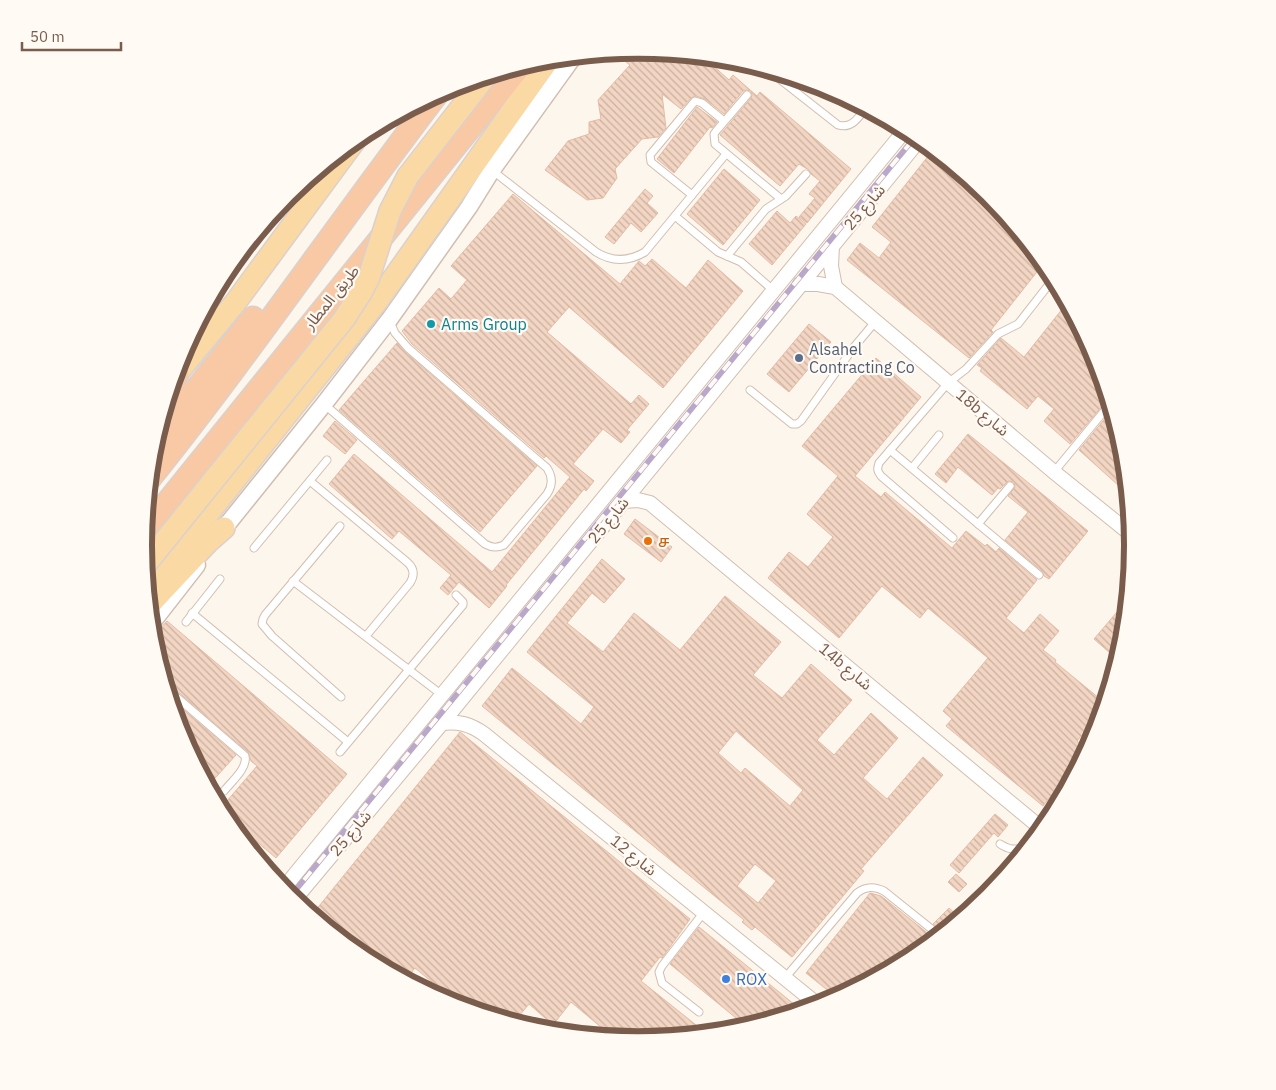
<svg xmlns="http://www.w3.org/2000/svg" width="1276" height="1090" font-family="'IBM Plex Sans','Noto Sans Arabic','Noto Sans Tamil',sans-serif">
<defs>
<pattern id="building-back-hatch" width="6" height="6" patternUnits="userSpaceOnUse" patternTransform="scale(1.25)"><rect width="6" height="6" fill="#f3d5c3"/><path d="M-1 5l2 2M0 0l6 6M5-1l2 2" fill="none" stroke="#cab0a1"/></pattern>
</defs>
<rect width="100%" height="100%" fill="#fdf6ec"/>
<g fill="url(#building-back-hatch)" stroke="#e6bba3" fill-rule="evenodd">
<path d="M 636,50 L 713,57 L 709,62 L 729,80 L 733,75 L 757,96 L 760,92 L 851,169 L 807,223 L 799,217 L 815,198 L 809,194 L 820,181 L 811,174 L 809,170 L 799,164 L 780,186 L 720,135 L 751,98 L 752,95 L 751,91 L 747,90 L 743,91 L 724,114 L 705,99 L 696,96 L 691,98 L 681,109 L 662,94 L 666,128 L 658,137 L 642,139 L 615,169 L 617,178 L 603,198 L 587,200 L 545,170 L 568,141 L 589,134 L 589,122 L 601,119 L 598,100 L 630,65 L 626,62 Z"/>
<path d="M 697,107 L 717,122 L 712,128 L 710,127 L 674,173 L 657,159 Z"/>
<path d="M 933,150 L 988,195 L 1021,235 L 1016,240 L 1044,263 L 991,330 L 993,332 L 969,358 L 847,260 L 860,243 L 879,258 L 891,242 L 872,227 Z"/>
<path d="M 724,169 L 760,200 L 723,245 L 687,214 Z"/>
<path d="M 645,189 L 653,196 L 647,203 L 658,213 L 641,232 L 631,223 L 614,244 L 605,237 Z"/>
<path d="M 513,194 L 620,284 L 639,261 L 645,266 L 652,259 L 686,288 L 708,260 L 743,291 L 663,388 L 569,307 L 547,332 L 631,404 L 639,395 L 649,404 L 627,430 L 630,432 L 621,443 L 603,429 L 573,464 L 594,481 L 586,491 L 584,489 L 506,585 L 507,586 L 489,608 L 459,582 L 448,595 L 440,588 L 451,575 L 399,531 L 392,539 L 329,484 L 354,454 L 492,572 L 570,477 L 546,456 L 544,458 L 412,344 L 402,331 L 439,288 L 451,299 L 467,280 L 451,266 Z"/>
<path d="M 777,211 L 790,223 L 796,216 L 806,224 L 772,265 L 749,244 Z"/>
<path d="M 1067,303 L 1095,356 L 1108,399 L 1070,444 L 1044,421 L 1054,409 L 1038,396 L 1027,409 L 980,371 L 982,368 L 977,365 L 1001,338 L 1024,357 Z"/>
<path d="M 809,324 L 831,342 L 789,392 L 767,374 Z"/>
<path d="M 397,343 L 405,352 L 537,466 L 480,532 L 339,410 Z"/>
<path d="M 876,358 L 921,397 L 855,476 L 881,497 L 885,492 L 952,548 L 966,531 L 985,546 L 987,544 L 996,552 L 999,548 L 1037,580 L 1006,618 L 1024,633 L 1040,614 L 1059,631 L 1043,650 L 1056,660 L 1055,662 L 1105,703 L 1103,710 L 1077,741 L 1087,749 L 1080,762 L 1079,761 L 1043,806 L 946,726 L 952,719 L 943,711 L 988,658 L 928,608 L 920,618 L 882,586 L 839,638 L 768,578 L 789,552 L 808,567 L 833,537 L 807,514 L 838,476 L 802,446 Z"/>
<path d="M 1112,410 L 1124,449 L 1128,494 L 1079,450 Z"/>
<path d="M 335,421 L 357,440 L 345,454 L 323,436 Z"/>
<path d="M 968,434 L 1088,531 L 1049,579 L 1044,576 L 1042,571 L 1005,540 L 1028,512 L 1008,496 L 1015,487 L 1014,482 L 1008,481 L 1000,489 L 998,488 L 992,495 L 958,467 L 946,483 L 935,474 Z"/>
<path d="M 635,519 L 672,547 L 661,562 L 624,534 Z"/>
<path d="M 602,559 L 625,579 L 604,603 L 592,593 L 567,623 L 603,652 L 634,613 L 680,650 L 725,596 L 781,642 L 753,675 L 782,698 L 811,664 L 852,700 L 817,740 L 834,755 L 871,713 L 898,738 L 863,778 L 887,799 L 923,757 L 943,775 L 861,869 L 864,871 L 792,957 L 755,927 L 752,930 L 742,922 L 744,920 L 482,706 L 512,668 L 581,724 L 594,707 L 527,652 ZM 736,731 L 803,790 L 790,806 L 745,768 L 741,773 L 718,753 ZM 755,864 L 776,881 L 758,903 L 737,886 Z"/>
<path d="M 1128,599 L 1123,642 L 1118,660 L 1094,639 Z"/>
<path d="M 167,621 L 347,774 L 276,858 L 223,813 L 220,809 L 257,766 L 251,761 L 248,752 L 169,684 L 165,683 L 152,638 Z"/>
<path d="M 170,698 L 236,755 L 208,786 L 181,734 Z"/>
<path d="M 460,732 L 690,919 L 662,958 L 660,957 L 641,981 L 706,1033 L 638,1040 L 614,1038 L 571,1002 L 553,1025 L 529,1004 L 514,1022 L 448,1002 L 426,990 L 432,982 L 415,968 L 406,979 L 363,956 L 315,918 L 315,911 Z"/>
<path d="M 995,814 L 1008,825 L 998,837 L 994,833 L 959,873 L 950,865 Z"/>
<path d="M 956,874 L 967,884 L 959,892 L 948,882 Z"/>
<path d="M 870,893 L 881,896 L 935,939 L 913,957 L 836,997 L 806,973 Z"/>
<path d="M 949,908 L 960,918 L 943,932 L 933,924 Z"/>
<path d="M 699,927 L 784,996 L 801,1010 L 747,1027 L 670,964 Z"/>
</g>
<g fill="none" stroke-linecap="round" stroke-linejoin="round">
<g stroke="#d1beb0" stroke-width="9">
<g id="service">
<path d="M 768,70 L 838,125 C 852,129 858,118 866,108"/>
<path d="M 747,95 L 717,130 L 714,134 L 715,144 L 781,199"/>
<path d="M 493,171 L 596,252 C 612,262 628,262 645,252 L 726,154"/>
<path d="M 692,195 L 651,162 L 650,155 L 695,101 L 702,103 L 724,121"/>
<path d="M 675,216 L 718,252 L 741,262 L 774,291"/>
<path d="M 727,256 L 766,209 L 786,196 L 806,174"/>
<path d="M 750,390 L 792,424 L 797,424 L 801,421 L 854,347 L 875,322"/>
<path d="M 324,404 L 485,544 C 492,548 497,548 504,545 L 547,494 C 553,485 553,477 547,468 L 408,348 L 395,333 L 390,322"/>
<path d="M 890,450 L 1039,575"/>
<path d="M 912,468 L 939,435"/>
<path d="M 1054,472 L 1110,404"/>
<path d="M 310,481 L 407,562 C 414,568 415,575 410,583 L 366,636"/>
<path d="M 978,524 L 1010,486"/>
<path d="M 340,526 L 265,615 L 263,619 L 262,624 L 272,636 L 341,697"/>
<path d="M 953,538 L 881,476 C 877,471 877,469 879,463 L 948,383 L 966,369 L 998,334 L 1018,324 L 1054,278"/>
<path d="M 254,548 L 327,460"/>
<path d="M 293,581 L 442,695"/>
<path d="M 192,613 L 348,742"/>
<path d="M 186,622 L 220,579"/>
<path d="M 166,688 L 245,756 C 248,768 231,782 224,791"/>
<path d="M 340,752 L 463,605 L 463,602 L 456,595"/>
<path d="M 1000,844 C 1008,849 1014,851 1023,847 L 1040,827"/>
<path d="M 785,978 L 857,893 C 866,886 874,886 884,891 L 939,935"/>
<path d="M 699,1012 L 662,983 L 659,972 L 662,966 L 704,912"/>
</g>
</g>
<g stroke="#d1beb0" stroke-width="16">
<g id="minor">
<path d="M 832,246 L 831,266 L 835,287"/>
<path d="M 800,284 L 818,284 L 835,287 L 1054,472 L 1132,535"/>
<path d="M 623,501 L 638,500 L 650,503 L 1042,829"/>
<path d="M 442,723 C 458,721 470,724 484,734 L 818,1005"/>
<path d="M 283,889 L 906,129"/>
<path d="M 294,900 L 442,723 L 920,139"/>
</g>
</g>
<g stroke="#d1beb0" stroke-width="19">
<g id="tertiary">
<path d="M 217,537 L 324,404 L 389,320 L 469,207 L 492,170 L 574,56"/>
<path d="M 151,624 L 197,565"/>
</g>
</g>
<g stroke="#dad1cd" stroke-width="24">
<g id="primary">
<path d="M 174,377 L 235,303 L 356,139"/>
<path d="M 147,587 L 183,545 L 378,300 L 549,59"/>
<path d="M 149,605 L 208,542 L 224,528"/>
</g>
</g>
<g stroke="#dad1cd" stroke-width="25">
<g id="trunk">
<path d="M 170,392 L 177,374"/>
<path d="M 155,441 L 253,318"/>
<path d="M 150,478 C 250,353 340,221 437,94"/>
<path d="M 145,530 L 520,66"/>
</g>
</g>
<use href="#service" stroke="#fff" stroke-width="7"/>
<use href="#minor" stroke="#fff" stroke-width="14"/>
<use href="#tertiary" stroke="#fff" stroke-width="16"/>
<use href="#primary" stroke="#fbd9a5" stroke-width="21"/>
<use href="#trunk" stroke="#f9c8a4" stroke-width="22"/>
<g stroke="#b9a8c9" stroke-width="5.5">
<path id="rail" d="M 290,897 L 916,136"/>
</g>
<use href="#rail" stroke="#fffaf3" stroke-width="4" stroke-dasharray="11" stroke-linecap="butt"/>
<g stroke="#dad1cd" stroke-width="24" stroke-linecap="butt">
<path id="primary-bridge" d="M 145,565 L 344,319 L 362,291 L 369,277 L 390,211 L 408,176 L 485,77"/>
</g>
<use href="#primary-bridge" stroke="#fbd9a5" stroke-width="21"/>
</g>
<circle fill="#0f9aa8" stroke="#fffaf3" stroke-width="2" cx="431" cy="324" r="5"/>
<circle fill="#5c6f8a" stroke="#fffaf3" stroke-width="2" cx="799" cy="358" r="5"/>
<circle fill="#e8710a" stroke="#fffaf3" stroke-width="2" cx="648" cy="541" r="5"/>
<circle fill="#3f7fe0" stroke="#fffaf3" stroke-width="2" cx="726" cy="979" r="5"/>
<g text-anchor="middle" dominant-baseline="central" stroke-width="4.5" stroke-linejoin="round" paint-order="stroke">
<g font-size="16" fill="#7a5c4d" stroke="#fffaf3">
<text transform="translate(864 207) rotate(-50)">شارع 25</text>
<text transform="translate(331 297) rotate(-51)">طريق المطار</text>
<text transform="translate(983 412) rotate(40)">18b شارع</text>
<text transform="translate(608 520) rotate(-51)">شارع 25</text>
<text transform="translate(846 666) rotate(40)">14b شارع</text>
<text transform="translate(350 833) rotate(-50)">شارع 25</text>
<text transform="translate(634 855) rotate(39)">شارع 12</text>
</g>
<g font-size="16" fill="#0d838f" stroke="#fffaf3" text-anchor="start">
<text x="441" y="324">Arms Group</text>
</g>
<g font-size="16" fill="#4e5e75" stroke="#fffaf3" text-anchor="start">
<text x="809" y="349">Alsahel<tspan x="809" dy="18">Contracting Co</tspan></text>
</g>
<g font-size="16" fill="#c56008" stroke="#fffaf3" text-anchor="start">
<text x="658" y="541">ச</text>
</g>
<g font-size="16" fill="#366cbe" stroke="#fffaf3" text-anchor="start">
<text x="736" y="979">ROX</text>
</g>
</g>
<path d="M0 0H1276V1090H0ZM152 545a486 486 0 1 1 972 0a486 486 0 1 1-972 0Z" fill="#fffaf3" fill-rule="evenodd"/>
<path fill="none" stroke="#7a5c4d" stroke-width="6" d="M152 545a486 486 0 1 1 972 0a486 486 0 1 1-972 0Z"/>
<path d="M22 42v8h99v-8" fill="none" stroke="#7a5c4d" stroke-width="2.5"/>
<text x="30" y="42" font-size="15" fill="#7a5c4d" stroke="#fffaf3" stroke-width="4" paint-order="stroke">50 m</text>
</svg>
